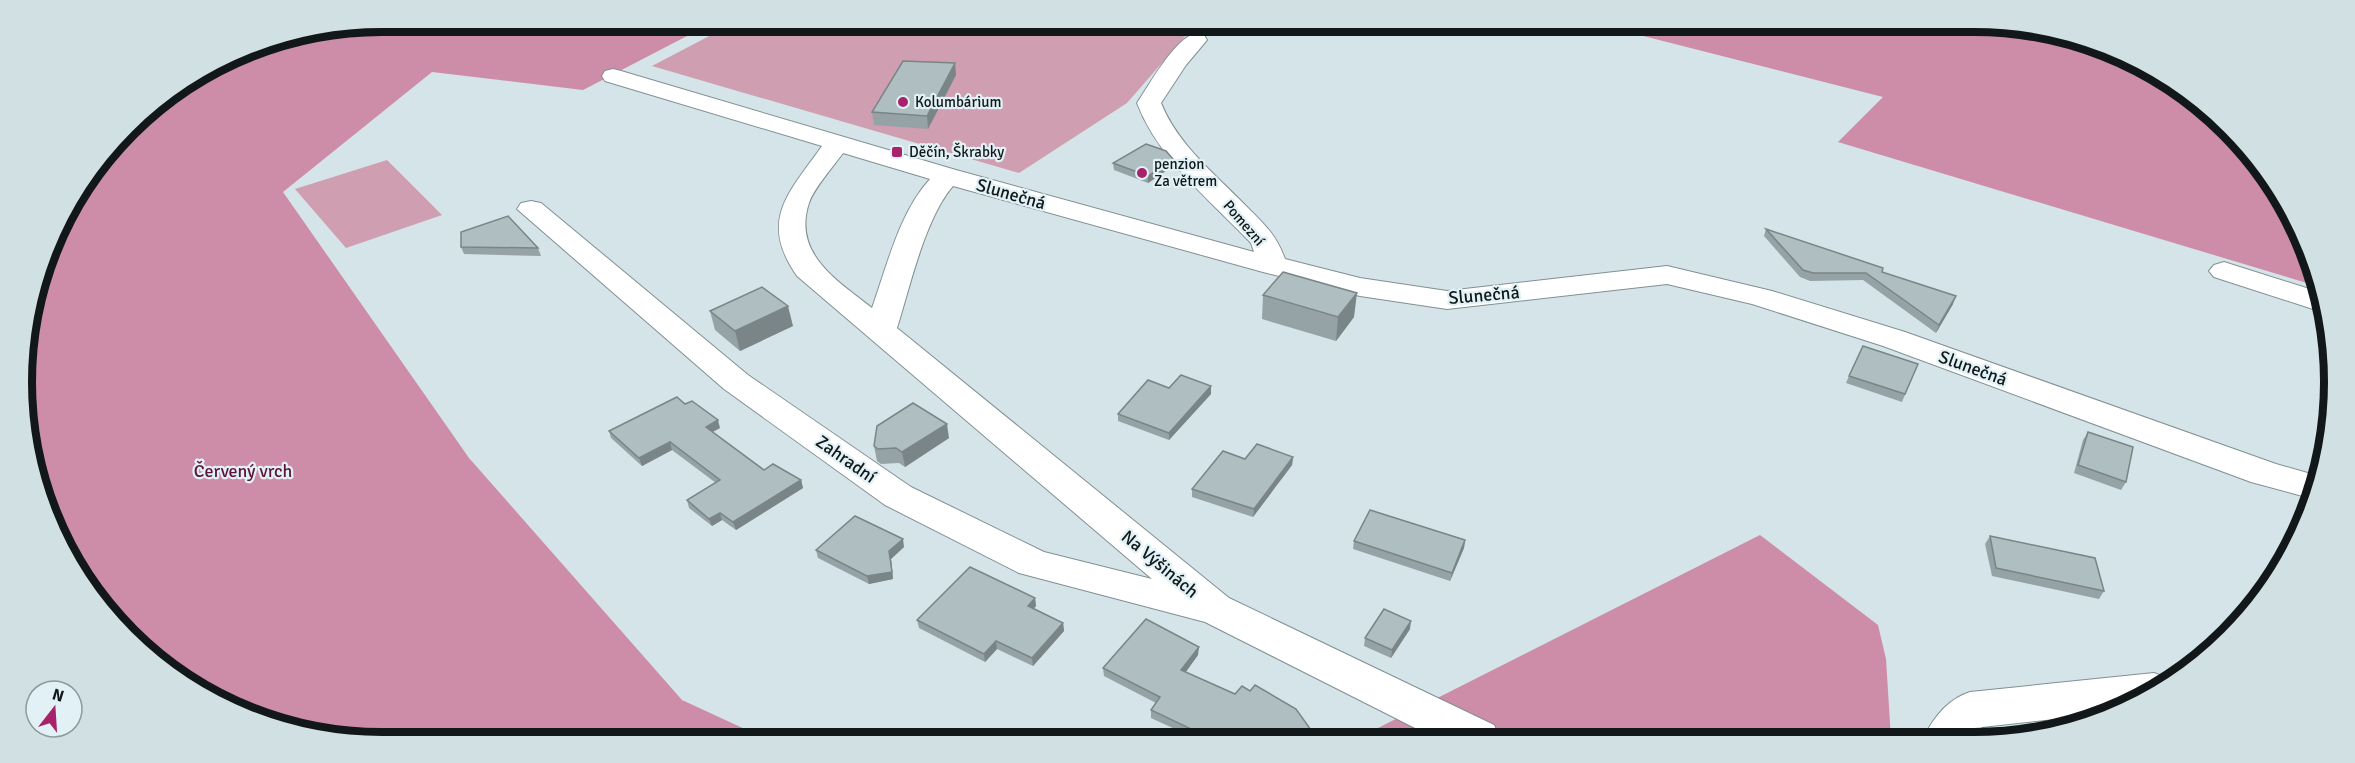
<svg xmlns="http://www.w3.org/2000/svg" width="2355" height="763" font-family="Signika,sans-serif">
<rect width="100%" height="100%" fill="#d4e4e8"/>
<g fill="#cf9eb1">
<path d="M 736,22 L 1196,24 L 1127,103 L 1019,173 L 652,66 Z"/>
<path d="M 387,160 L 442,215 L 346,248 L 295,189 Z"/>
</g>
<g fill="#cd8da8">
<path d="M 382,21 L 714,22 L 583,90 L 432,72 L 283,192 L 469,458 L 682,700 L 760,736 L 311,735 L 181,681 L 82,582 L 33,474 L 24,335 L 58,222 L 144,111 L 244,48 Z"/>
<path d="M 1604,26 L 2044,28 L 2174,82 L 2273,182 L 2317,286 L 1838,142 L 1883,97 Z"/>
<path d="M 1760,535 L 1878,625 L 1886,659 L 1891,739 L 1364,737 L 1368,733 Z"/>
</g>
<g fill="none" stroke-linecap="round" stroke-linejoin="round">
<g stroke="#819093" stroke-width="2">
<g id="street">
<path d="M 1196,33 L 1204,35 L 1207,40 L 1186,65 L 1161,103 C 1178,145 1214,173 1245,205 C 1264,224 1276,234 1285,259 L 1360,278 L 1447,291 L 1667,266 L 1772,291 L 1905,332 L 2276,464 L 2318,476 L 2310,498 L 2251,482 L 1883,346 L 1752,304 L 1667,284 L 1447,309 L 1360,296 L 1263,272 L 953,186 C 925,218 910,287 897,328 L 1229,598 L 1494,725 L 1500,738 L 1435,738 L 1205,622 L 1019,573 L 885,505 L 724,389 L 517,209 L 521,203 L 531,201 L 541,203 L 748,375 L 911,487 L 1044,552 L 1152,579 L 797,276 C 758,220 789,193 822,146 L 605,81 L 602,76 L 605,71 L 613,69 L 621,71 L 956,170 L 1254,252 L 1251,243 C 1210,200 1158,159 1137,103 C 1150,84 1174,39 1196,33 ZM 843,153 L 930,179 C 899,213 887,266 872,308 C 838,281 792,254 809,203 C 814,188 833,167 843,153 Z"/>
<path d="M 2224,262 L 2319,292 L 2327,311 L 2313,309 L 2214,277 L 2209,271 L 2214,265 Z"/>
<path d="M 2154,673 L 2170,679 L 2133,705 L 2107,713 L 1982,727 L 1972,739 L 1923,739 C 1933,718 1948,699 1970,692 Z"/>
</g>
</g>
<use href="#street" fill="#fff" fill-rule="evenodd"/>
</g>
<g fill="#96a3a6">
<path d="M 955,63 L 956,75 L 928,129 L 874,125 L 872,112 Z"/>
<path d="M 1113,163 L 1173,166 L 1148,183 L 1114,170 Z"/>
<path d="M 1766,229 L 1882,272 L 1953,304 L 1936,333 L 1863,280 L 1810,281 L 1800,277 L 1764,236 Z"/>
<path d="M 461,247 L 538,248 L 541,256 L 464,254 Z"/>
<path d="M 1263,295 L 1354,317 L 1336,341 L 1262,319 Z"/>
<path d="M 710,311 L 793,326 L 740,351 L 715,330 Z"/>
<path d="M 1918,364 L 1902,402 L 1846,383 L 1849,376 Z"/>
<path d="M 1169,388 L 1211,394 L 1169,440 L 1118,421 L 1118,414 Z"/>
<path d="M 720,428 L 713,432 L 764,470 L 801,480 L 803,488 L 736,530 L 722,520 L 712,526 L 689,508 L 687,500 L 716,483 L 672,450 L 642,466 L 611,438 L 609,431 Z"/>
<path d="M 2088,432 L 2126,482 L 2121,490 L 2074,473 L 2083,440 Z"/>
<path d="M 949,438 L 905,467 L 899,463 L 881,464 L 877,461 L 874,446 Z"/>
<path d="M 1293,457 L 1292,465 L 1253,517 L 1192,497 L 1192,489 L 1245,459 Z"/>
<path d="M 1990,536 L 2104,591 L 2099,599 L 1992,576 L 1985,544 Z"/>
<path d="M 1465,540 L 1464,548 L 1450,581 L 1353,549 L 1354,541 Z"/>
<path d="M 904,547 L 891,559 L 893,579 L 869,584 L 818,558 L 816,550 Z"/>
<path d="M 1035,598 L 1036,606 L 1034,608 L 1063,623 L 1064,631 L 1033,666 L 997,649 L 985,662 L 919,628 L 917,620 Z"/>
<path d="M 1410,629 L 1391,658 L 1364,646 L 1365,638 Z"/>
<path d="M 1198,655 L 1185,672 L 1316,737 L 1192,737 L 1151,718 L 1151,710 L 1156,703 L 1104,676 L 1103,668 Z"/>
</g>
<g fill="#7a8587">
<path d="M 955,63 L 956,75 L 928,129 L 927,116 Z"/>
<path d="M 1173,159 L 1173,166 L 1148,183 L 1148,176 Z"/>
<path d="M 1357,293 L 1354,317 L 1336,341 L 1338,317 Z"/>
<path d="M 1956,296 L 1953,304 L 1936,333 L 1939,325 Z"/>
<path d="M 788,306 L 793,326 L 740,351 L 735,331 Z"/>
<path d="M 1211,386 L 1211,394 L 1169,440 L 1169,433 Z"/>
<path d="M 718,420 L 720,428 L 708,434 L 706,427 Z"/>
<path d="M 947,424 L 949,438 L 905,467 L 902,452 Z"/>
<path d="M 670,442 L 672,450 L 642,466 L 639,458 Z"/>
<path d="M 1293,457 L 1292,465 L 1253,517 L 1254,509 Z"/>
<path d="M 801,480 L 803,488 L 736,530 L 733,522 Z"/>
<path d="M 720,513 L 722,520 L 712,526 L 709,519 Z"/>
<path d="M 903,539 L 904,547 L 891,559 L 893,579 L 869,584 L 867,576 L 889,551 Z"/>
<path d="M 1465,540 L 1464,548 L 1450,581 L 1452,573 Z"/>
<path d="M 1035,598 L 1036,606 L 1029,614 L 1028,606 Z"/>
<path d="M 1411,621 L 1410,629 L 1391,658 L 1392,650 Z"/>
<path d="M 1063,623 L 1064,631 L 1033,666 L 1032,658 Z"/>
<path d="M 996,641 L 997,649 L 985,662 L 984,654 Z"/>
<path d="M 1199,647 L 1198,655 L 1181,679 L 1181,670 Z"/>
</g>
<g fill="#aebec1" stroke="#7a8587" stroke-width="1.5">
<path d="M 903,61 L 955,63 L 927,116 L 872,112 Z"/>
<path d="M 1146,144 L 1166,151 L 1173,159 L 1148,176 L 1113,163 Z"/>
<path d="M 508,216 L 538,248 L 461,247 L 461,232 Z"/>
<path d="M 1766,229 L 1883,268 L 1882,272 L 1956,296 L 1939,325 L 1866,273 L 1813,273 L 1803,270 Z"/>
<path d="M 1283,272 L 1357,293 L 1338,317 L 1263,295 Z"/>
<path d="M 762,287 L 788,306 L 735,331 L 710,311 Z"/>
<path d="M 1863,346 L 1918,364 L 1905,394 L 1849,376 Z"/>
<path d="M 1181,375 L 1211,386 L 1169,433 L 1118,414 L 1148,380 L 1169,388 Z"/>
<path d="M 677,397 L 685,404 L 692,401 L 718,420 L 706,427 L 764,470 L 773,464 L 801,480 L 733,522 L 720,513 L 709,519 L 687,500 L 720,480 L 670,442 L 639,458 L 609,431 Z"/>
<path d="M 913,403 L 947,424 L 902,452 L 896,448 L 878,449 L 874,446 L 877,426 Z"/>
<path d="M 2088,432 L 2133,447 L 2126,482 L 2078,465 Z"/>
<path d="M 1257,444 L 1293,457 L 1254,509 L 1192,489 L 1223,451 L 1245,459 Z"/>
<path d="M 1370,510 L 1465,540 L 1452,573 L 1354,541 Z"/>
<path d="M 855,516 L 903,539 L 889,551 L 892,572 L 867,576 L 816,550 Z"/>
<path d="M 1990,536 L 2095,558 L 2104,591 L 1996,568 Z"/>
<path d="M 970,567 L 1035,598 L 1028,606 L 1063,623 L 1032,658 L 996,641 L 984,654 L 917,620 Z"/>
<path d="M 1384,609 L 1411,621 L 1392,650 L 1365,638 Z"/>
<path d="M 1146,619 L 1199,647 L 1181,670 L 1235,694 L 1242,686 L 1250,691 L 1255,685 L 1296,709 L 1316,737 L 1207,737 L 1206,736 L 1151,710 L 1160,697 L 1103,668 Z"/>
</g>
<g fill="#a8226b" stroke="#e1f1f5" stroke-width="2">
<circle cx="903" cy="102" r="6"/>
<rect x="891" y="146" width="12" height="12" rx="3"/>
<circle cx="1142" cy="173" r="6"/>
</g>
<g text-anchor="middle" dominant-baseline="central" stroke-width="4.5" stroke-linejoin="round" paint-order="stroke">
<g font-size="15" fill="#121819" stroke="#e1f1f5" text-anchor="start">
<text x="915" y="102">Kolumbárium</text>
<text x="909" y="152">Děčín, Škrabky</text>
<text x="1154" y="164">penzion<tspan x="1154" dy="17">Za větrem</tspan></text>
</g>
<g font-size="15" fill="#121819" stroke="#e1f1f5">
<text transform="translate(1244 223) rotate(49)">Pomezní</text>
</g>
<g font-size="18" fill="#121819" stroke="#e1f1f5">
<text transform="translate(1011 194) rotate(16)">Slunečná</text>
<text transform="translate(1484 295) rotate(-5)">Slunečná</text>
<text transform="translate(1973 368) rotate(20)">Slunečná</text>
<text transform="translate(846 459) rotate(35)">Zahradní</text>
<text transform="translate(1160 564) rotate(40)">Na Výšinách</text>
</g>
<g font-size="18" fill="#5e123a" stroke="#e1f1f5">
<text x="243" y="471">Červený vrch</text>
</g>
</g>
<path d="M0 0H2355V763H0ZM382 32H1974A350 350 0 0 1 2324 382V382A350 350 0 0 1 1974 732H382A350 350 0 0 1 32 382V382A350 350 0 0 1 382 32Z" fill="#d0e0e3" fill-rule="evenodd"/>
<path fill="none" stroke="#121819" stroke-width="8" d="M382 32H1974A350 350 0 0 1 2324 382V382A350 350 0 0 1 1974 732H382A350 350 0 0 1 32 382V382A350 350 0 0 1 382 32Z"/>
<g transform="translate(54 709) rotate(17)"><circle r="28" fill="#e1f1f5" stroke="#8e9a9d" stroke-width="1.5"/>
<path d="M0-4.5L10 22L0 15L-10 22Z" fill="#a8226b"/>
<text y="-9" font-size="16" font-weight="bold" text-anchor="middle" fill="#121819">N</text>
</g>
</svg>
